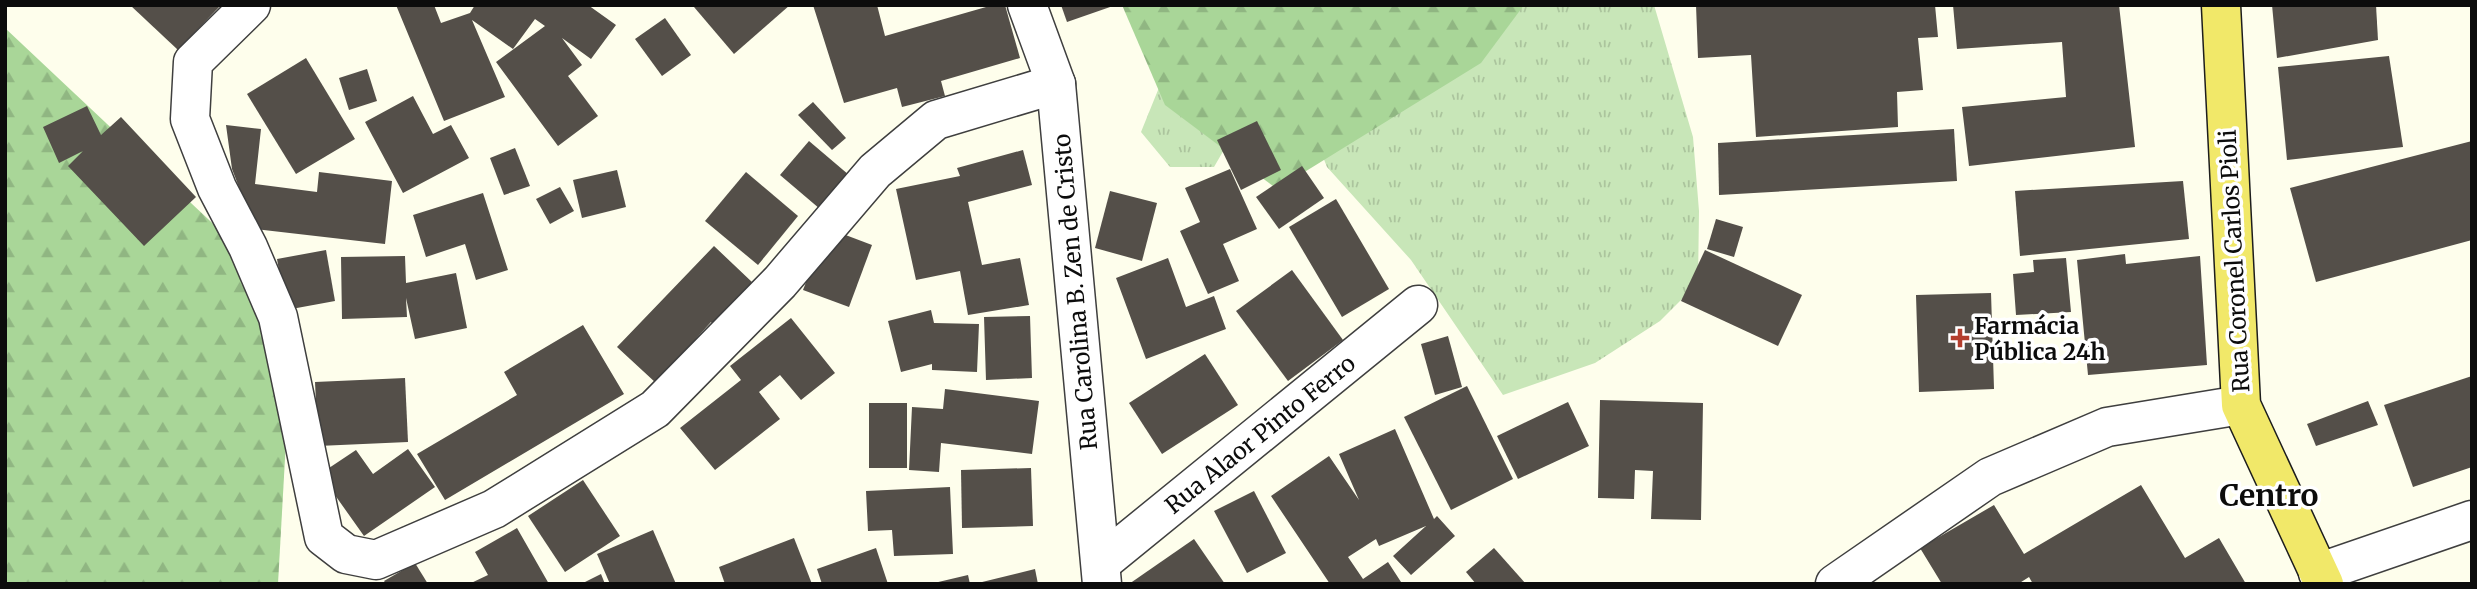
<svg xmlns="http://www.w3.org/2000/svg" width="2477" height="589" font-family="Merriweather,serif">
<defs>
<pattern id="grass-tufts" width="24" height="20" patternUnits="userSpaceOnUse" patternTransform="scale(1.75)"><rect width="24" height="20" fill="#c8e6b8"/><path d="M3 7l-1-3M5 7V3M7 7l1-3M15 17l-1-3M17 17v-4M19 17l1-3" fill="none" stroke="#abc49d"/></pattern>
<pattern id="forest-firs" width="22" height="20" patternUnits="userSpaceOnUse" patternTransform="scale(1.75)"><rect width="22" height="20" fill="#a9d698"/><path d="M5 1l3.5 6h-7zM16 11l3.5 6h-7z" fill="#90b682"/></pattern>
</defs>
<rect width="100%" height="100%" fill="#fefeec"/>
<path fill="url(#grass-tufts)" d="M 1167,5 L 1654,5 L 1693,137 L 1699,211 L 1698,283 L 1660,321 L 1595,363 L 1503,395 L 1411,260 L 1327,167 L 1311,127 L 1244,115 L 1214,167 L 1170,167 L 1141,132 L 1171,58 Z"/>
<g fill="url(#forest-firs)">
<path d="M 1122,5 L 1524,5 L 1481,63 L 1277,189 L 1165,105 Z"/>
<path d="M 5,28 L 258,266 L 289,387 L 278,584 L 5,584 Z"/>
</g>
<g fill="#544f49">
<path d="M 130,5 L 221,5 L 178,50 Z"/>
<path d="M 396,5 L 434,5 L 441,23 L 470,13 L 475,5 L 588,5 L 616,25 L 591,59 L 562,38 L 582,65 L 568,76 L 598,116 L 558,146 L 496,62 L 545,26 L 535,19 L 513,49 L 472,20 L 505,97 L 444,121 Z"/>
<path d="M 696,5 L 790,5 L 734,54 L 694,7 Z"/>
<path d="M 813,5 L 877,5 L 885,36 L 993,5 L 1005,5 L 1020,58 L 941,81 L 945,96 L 902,107 L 897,88 L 844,103 Z"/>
<path d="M 1061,5 L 1113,5 L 1113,6 L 1067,22 Z"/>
<path d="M 1696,5 L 1935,5 L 1938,37 L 1918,38 L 1923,90 L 1897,92 L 1898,127 L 1756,137 L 1751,55 L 1698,58 Z"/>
<path d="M 1953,5 L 2119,5 L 2135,147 L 1969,166 L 1962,107 L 2066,97 L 2062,42 L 1957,49 Z"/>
<path d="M 2272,5 L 2376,5 L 2378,40 L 2277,58 Z"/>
<path d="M 665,18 L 691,55 L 662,76 L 635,39 Z"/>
<path d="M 2389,56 L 2403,147 L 2287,160 L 2278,67 Z"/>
<path d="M 306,58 L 355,139 L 296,174 L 247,94 Z"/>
<path d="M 367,69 L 377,101 L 349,110 L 339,78 Z"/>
<path d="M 413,96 L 433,134 L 451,125 L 469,158 L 403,193 L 365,122 Z"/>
<path d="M 813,102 L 846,138 L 832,150 L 798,115 Z"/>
<path d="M 87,106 L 101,135 L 121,117 L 196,197 L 144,246 L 68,166 L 83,151 L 59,163 L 43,127 Z"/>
<path d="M 1257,121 L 1281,170 L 1241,190 L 1217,140 Z"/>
<path d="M 226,125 L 261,129 L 255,184 L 317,192 L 319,172 L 392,181 L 385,244 L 255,229 L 232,169 Z"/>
<path d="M 1954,129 L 1957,181 L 1719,195 L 1718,143 Z"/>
<path d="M 809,141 L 849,175 L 820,209 L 780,175 Z"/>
<path d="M 2472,141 L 2472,240 L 2316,282 L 2290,188 Z"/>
<path d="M 515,148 L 530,186 L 504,195 L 490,158 Z"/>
<path d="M 1023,150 L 1032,185 L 968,202 L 982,265 L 1020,258 L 1029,305 L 968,315 L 960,271 L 916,280 L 896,189 L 960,176 L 957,168 Z"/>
<path d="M 1302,166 L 1324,198 L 1279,229 L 1256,197 Z"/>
<path d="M 1230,169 L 1257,229 L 1223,244 L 1239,281 L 1208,294 L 1180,231 L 1200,222 L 1185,188 Z"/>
<path d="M 617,170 L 626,207 L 582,218 L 573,180 Z"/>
<path d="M 746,172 L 798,216 L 758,265 L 705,221 Z"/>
<path d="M 2183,181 L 2189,239 L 2020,256 L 2015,191 Z"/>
<path d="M 560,187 L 574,211 L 550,224 L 536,199 Z"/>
<path d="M 1110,191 L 1157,203 L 1142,261 L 1095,248 Z"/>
<path d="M 483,193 L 508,270 L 476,280 L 465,244 L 426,257 L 413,215 Z"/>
<path d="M 1336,199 L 1389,289 L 1342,317 L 1289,227 Z"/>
<path d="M 1716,219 L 1743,227 L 1734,257 L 1707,249 Z"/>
<path d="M 827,228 L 872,245 L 849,307 L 803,290 Z"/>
<path d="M 714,246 L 753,283 L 714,325 L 711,322 L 656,383 L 617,347 Z"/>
<path d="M 326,250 L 335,301 L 286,310 L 277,259 Z"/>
<path d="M 1705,250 L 1802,295 L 1778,346 L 1681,301 Z"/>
<path d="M 2125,254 L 2126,264 L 2200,256 L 2207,365 L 2088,375 L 2077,260 Z"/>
<path d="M 405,256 L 406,283 L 456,273 L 467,328 L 415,339 L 406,298 L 407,317 L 342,319 L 341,257 Z"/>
<path d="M 1168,258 L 1186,307 L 1214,296 L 1226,329 L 1146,359 L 1116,278 Z"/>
<path d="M 2066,258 L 2071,312 L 2016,315 L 2013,274 L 2034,272 L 2033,260 Z"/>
<path d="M 1292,270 L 1343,340 L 1288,381 L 1236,311 Z"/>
<path d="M 1991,293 L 1994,389 L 1919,392 L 1916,295 Z"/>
<path d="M 931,310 L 934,323 L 979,324 L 977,372 L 932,370 L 932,364 L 901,372 L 888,321 Z"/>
<path d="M 1030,316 L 1032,378 L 986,380 L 984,317 Z"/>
<path d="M 791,318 L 835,373 L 801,400 L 780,375 L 759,392 L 780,419 L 715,470 L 680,428 L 741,380 L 730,366 Z"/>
<path d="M 583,325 L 624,394 L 445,500 L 417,454 L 517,395 L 504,372 Z"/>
<path d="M 1448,336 L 1462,387 L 1435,395 L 1421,344 Z"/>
<path d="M 1205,354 L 1238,405 L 1162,454 L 1129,403 Z"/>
<path d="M 2472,376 L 2472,467 L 2413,487 L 2384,405 Z"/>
<path d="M 405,378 L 408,442 L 318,446 L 315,382 Z"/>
<path d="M 1467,386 L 1513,479 L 1451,510 L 1404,417 Z"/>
<path d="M 945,389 L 1039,401 L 1032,454 L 941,443 L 939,472 L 909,470 L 912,407 L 943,409 Z"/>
<path d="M 1600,400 L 1703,403 L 1701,520 L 1651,519 L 1653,471 L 1635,470 L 1634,499 L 1598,498 Z"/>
<path d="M 2368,401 L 2378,425 L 2316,446 L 2307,424 Z"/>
<path d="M 1568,402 L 1589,446 L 1518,479 L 1497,436 Z"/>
<rect x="869" y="403" width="38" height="65"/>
<path d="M 1395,429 L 1434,519 L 1437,516 L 1455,536 L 1411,575 L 1393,556 L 1426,526 L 1379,546 L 1376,539 L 1348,557 L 1363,579 L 1388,562 L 1401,582 L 1330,584 L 1271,496 L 1329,456 L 1359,500 L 1339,454 Z"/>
<path d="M 408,449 L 435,487 L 364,536 L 320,474 L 356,450 L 373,474 Z"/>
<path d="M 1031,468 L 1033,526 L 962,528 L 961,470 Z"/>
<path d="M 583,480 L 620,536 L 565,572 L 528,516 Z"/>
<path d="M 2141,485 L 2185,558 L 2219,538 L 2246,584 L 2033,584 L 2029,577 L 2018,584 L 1942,584 L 1920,548 L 1994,505 L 2024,554 Z"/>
<path d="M 950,487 L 953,554 L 894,556 L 892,530 L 868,531 L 866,491 Z"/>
<path d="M 1254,491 L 1286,553 L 1247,573 L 1214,511 Z"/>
<path d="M 517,528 L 549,584 L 469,584 L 488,575 L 475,552 Z"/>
<path d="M 653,530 L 676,584 L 610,584 L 597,554 Z"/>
<path d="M 794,538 L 812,584 L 725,584 L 719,567 Z"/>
<path d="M 1194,539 L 1225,584 L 1129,584 Z"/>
<path d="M 876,548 L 888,584 L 822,584 L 817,569 Z"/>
<path d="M 1494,548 L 1526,584 L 1476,584 L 1466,572 Z"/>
<path d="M 415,563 L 428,584 L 386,584 L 384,581 Z"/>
<path d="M 1035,569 L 1038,584 L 978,584 L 978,583 Z"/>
<path d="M 601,574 L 605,584 L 581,584 Z"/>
<path d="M 968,575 L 970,584 L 934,584 L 934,583 Z"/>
</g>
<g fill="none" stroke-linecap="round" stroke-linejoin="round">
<g stroke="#3f3f3f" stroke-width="41">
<g id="minor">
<path d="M 251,5 L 193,62 L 190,119 L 217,188 L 248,247 L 278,317 L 324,537 L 346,554 L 376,560 L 494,509 L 655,409 L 780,282 L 875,171 L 936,120 L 1056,84"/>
<path d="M 1027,5 L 1056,84 L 1102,584"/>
<path d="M 1101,563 L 1418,305"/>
<path d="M 2318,573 L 2472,520"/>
<path d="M 1835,584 L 1990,477 L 2107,427 L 2241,405"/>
</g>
</g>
<g stroke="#1d1d1d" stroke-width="41">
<path id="major" d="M 2221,5 L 2241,405 L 2324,584"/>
</g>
<use href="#minor" stroke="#fff" stroke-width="38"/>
<use href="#major" stroke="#f1e869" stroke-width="38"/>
</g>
<path fill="#b43d2c" stroke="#fff" stroke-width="2.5" d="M1956.5 327.5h7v7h7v7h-7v7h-7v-7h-7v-7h7z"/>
<g text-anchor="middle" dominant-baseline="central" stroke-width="7" stroke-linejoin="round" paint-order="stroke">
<g font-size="23" fill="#0c0c0c" stroke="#fff">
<text transform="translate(2234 261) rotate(-93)">Rua Coronel Carlos Pioli</text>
<text transform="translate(1075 292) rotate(-95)">Rua Carolina B. Zen de Cristo</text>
<text transform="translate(1260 434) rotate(-39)">Rua Alaor Pinto Ferro</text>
</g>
<g font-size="23" font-weight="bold" fill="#0c0c0c" stroke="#fff" text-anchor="start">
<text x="1974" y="325">Farmácia<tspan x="1974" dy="26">Pública 24h</tspan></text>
</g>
<g font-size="30" font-weight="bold" fill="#0c0c0c" stroke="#fff">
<text x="2269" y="495">Centro</text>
</g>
</g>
<rect width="2477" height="589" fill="none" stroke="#0c0c0c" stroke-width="14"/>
</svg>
